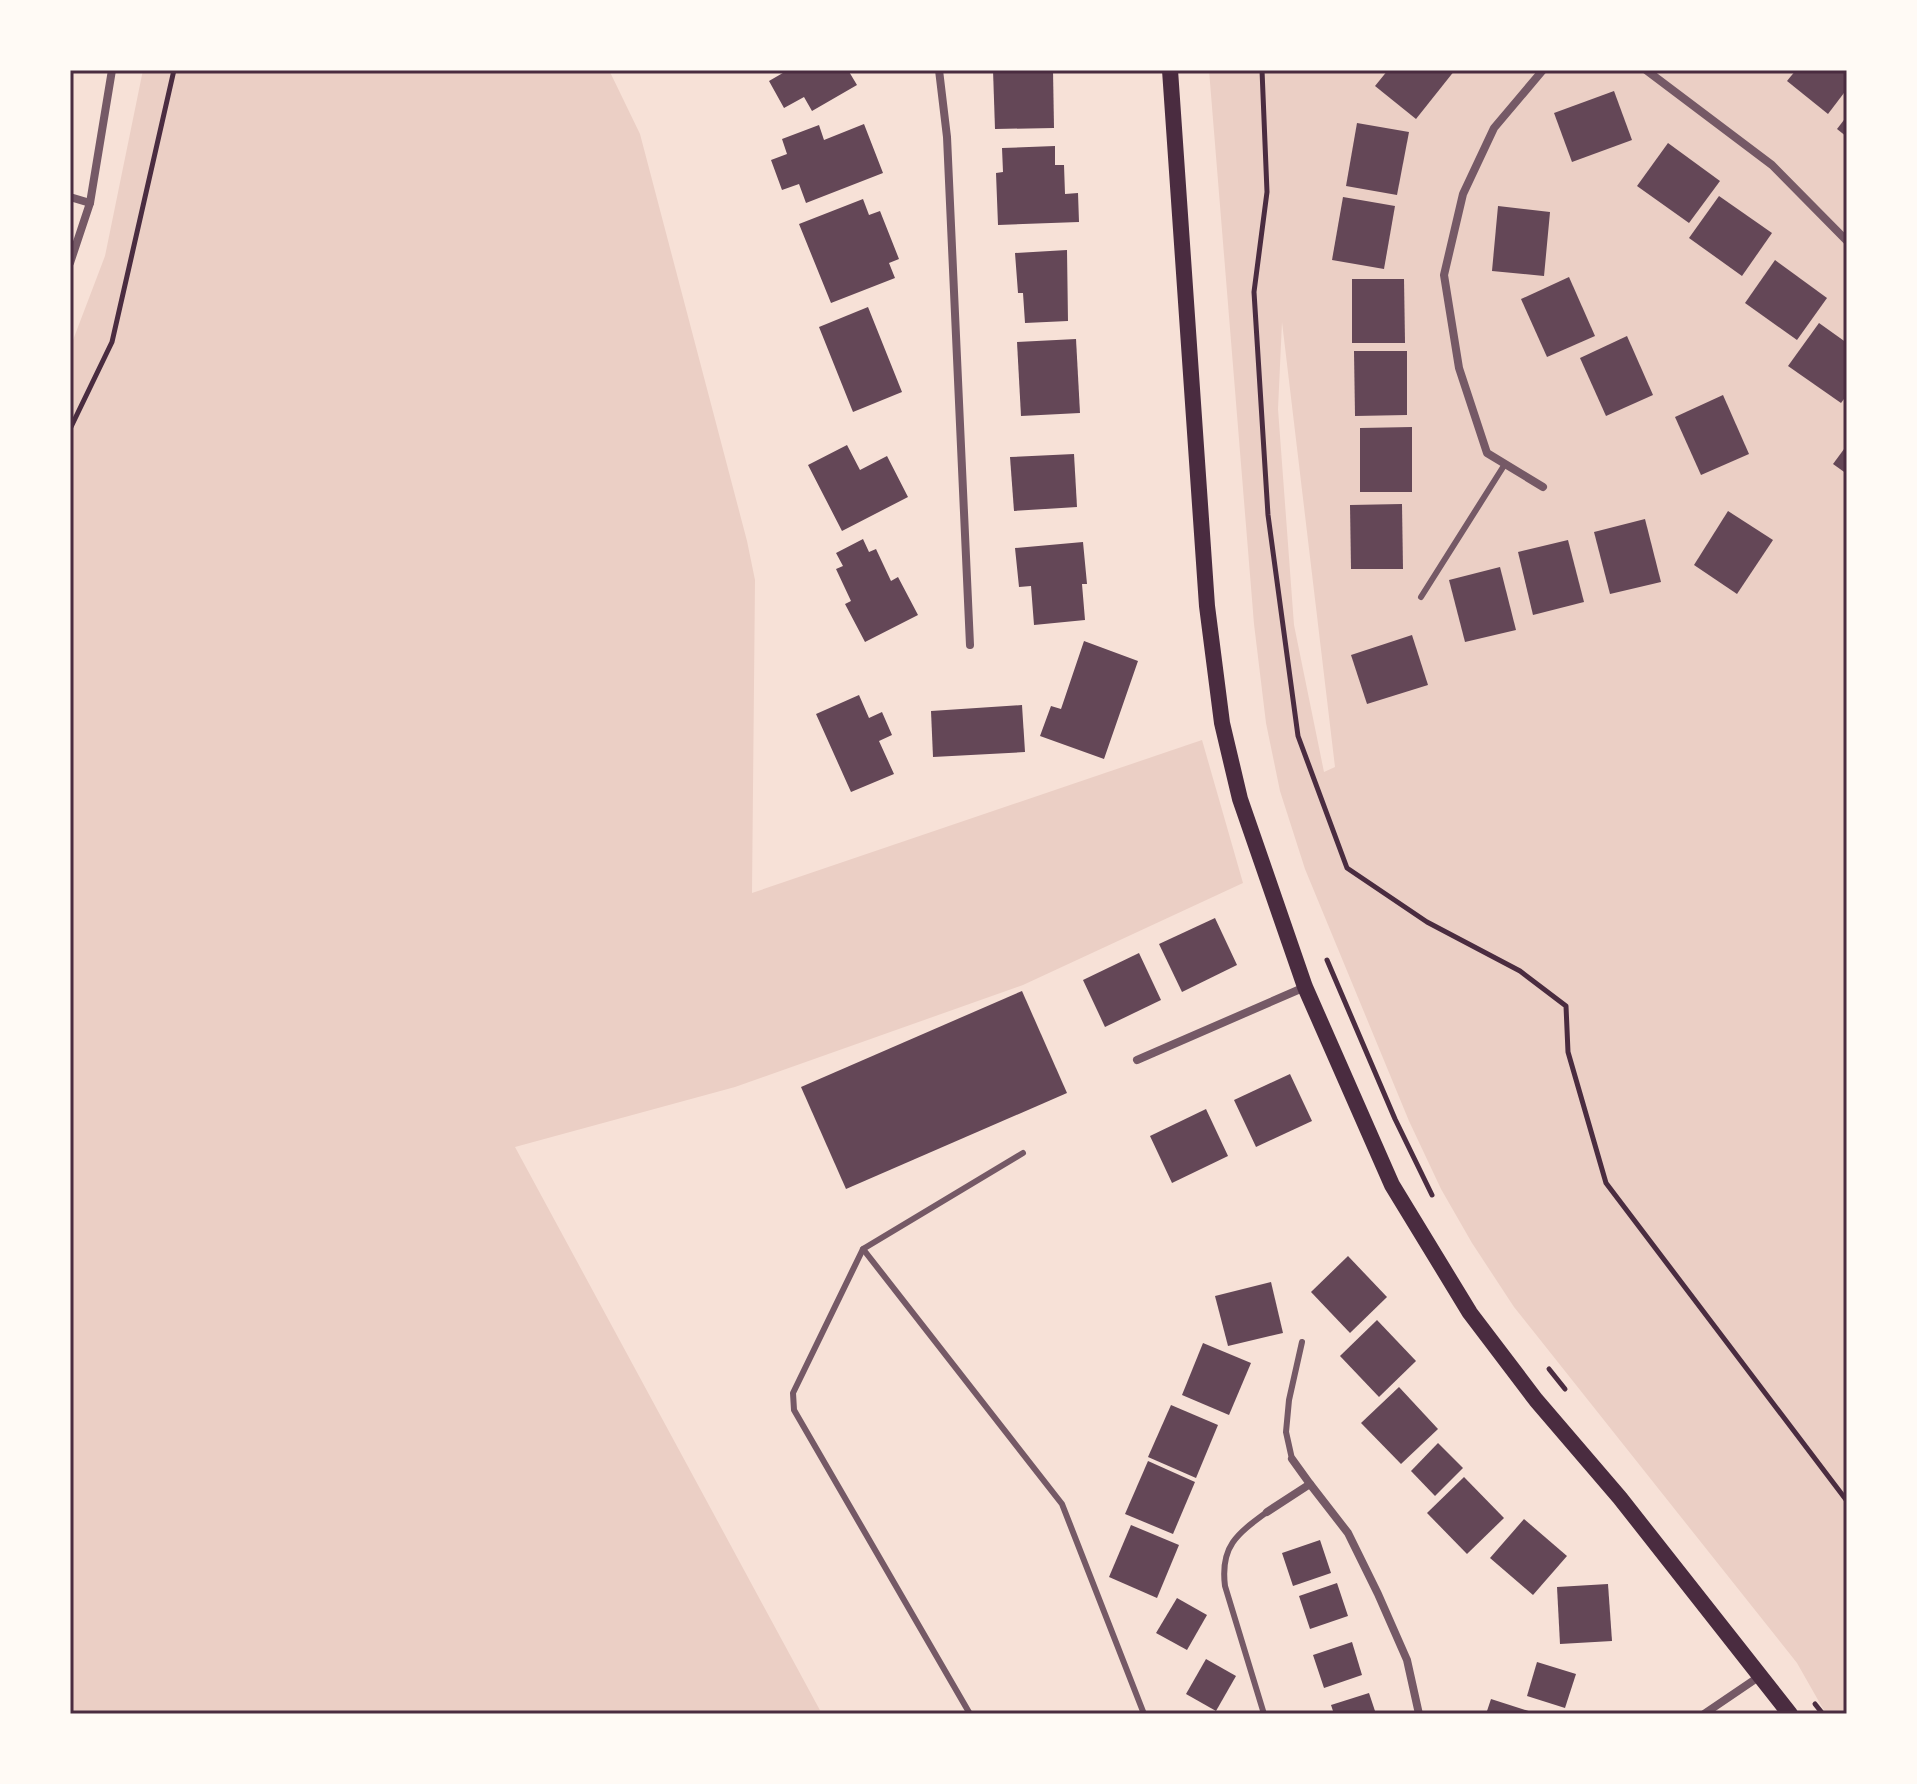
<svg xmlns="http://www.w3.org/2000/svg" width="1917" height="1784" font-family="'Titillium Web',sans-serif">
<rect width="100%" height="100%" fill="#f7e1d7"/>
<g fill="#ebcfc5" fill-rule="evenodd">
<path d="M 143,70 L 609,70 L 640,134 L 747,541 L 755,580 L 752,893 L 1202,740 L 1243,883 L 1023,985 L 735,1087 L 515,1147 L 822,1714 L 70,1714 L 70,348 L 105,256 Z"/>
<path d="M 1209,70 L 1847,70 L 1847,1714 L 1826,1714 L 1797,1663 L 1514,1307 L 1472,1243 L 1441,1189 L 1409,1121 L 1305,869 L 1280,791 L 1266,723 L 1254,624 ZM 1282,322 L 1335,767 L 1324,772 L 1294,625 L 1278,409 Z"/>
</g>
<g fill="#644757">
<path d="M 788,70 L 848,70 L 857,85 L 812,111 L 804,97 L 784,108 L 769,81 Z"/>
<path d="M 993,70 L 1053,70 L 1054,128 L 995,129 Z"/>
<path d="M 1388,70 L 1455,70 L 1416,119 L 1375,86 Z"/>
<path d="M 1796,70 L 1847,70 L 1847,89 L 1828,114 L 1787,81 Z"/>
<path d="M 1614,91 L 1632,140 L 1572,162 L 1554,113 Z"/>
<path d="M 1847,116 L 1847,137 L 1837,129 Z"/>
<path d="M 1357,123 L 1409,132 L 1397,195 L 1346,186 Z"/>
<path d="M 864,124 L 883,173 L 806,203 L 799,184 L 782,190 L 771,160 L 787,154 L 782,139 L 819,125 L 824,140 Z"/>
<path d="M 1668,143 L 1720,181 L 1689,223 L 1637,186 Z"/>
<path d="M 1055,146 L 1055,165 L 1064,165 L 1065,194 L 1078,193 L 1079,222 L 998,225 L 996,173 L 1003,172 L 1002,148 Z"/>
<path d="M 1719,196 L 1772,233 L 1742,276 L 1689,238 Z"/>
<path d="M 1343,197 L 1395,206 L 1384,269 L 1332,260 Z"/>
<path d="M 863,199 L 869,215 L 880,211 L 899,259 L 889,263 L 895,278 L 831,303 L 799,224 Z"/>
<path d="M 1498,206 L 1550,212 L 1544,276 L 1492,271 Z"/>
<path d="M 1067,250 L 1068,321 L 1025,323 L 1023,293 L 1018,293 L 1015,253 Z"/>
<path d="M 1775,260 L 1827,298 L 1797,340 L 1745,303 Z"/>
<path d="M 1569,277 L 1595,336 L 1547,357 L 1521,299 Z"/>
<path d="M 1352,279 L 1404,279 L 1405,343 L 1352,343 Z"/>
<path d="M 868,307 L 902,392 L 853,412 L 819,327 Z"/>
<path d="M 1819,323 L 1847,343 L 1847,395 L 1841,403 L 1788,366 Z"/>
<path d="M 1627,336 L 1653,395 L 1606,416 L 1580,358 Z"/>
<path d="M 1076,339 L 1080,413 L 1021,416 L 1017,342 Z"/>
<path d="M 1354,351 L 1407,351 L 1407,415 L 1355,416 Z"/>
<path d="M 1723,395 L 1749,454 L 1701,475 L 1675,417 Z"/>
<path d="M 1412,427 L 1412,492 L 1360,492 L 1360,428 Z"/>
<path d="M 847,445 L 860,470 L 887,456 L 908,497 L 842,531 L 808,465 Z"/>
<path d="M 1847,445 L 1847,474 L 1833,464 Z"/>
<path d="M 1074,454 L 1077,507 L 1014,511 L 1010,457 Z"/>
<path d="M 1402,504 L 1403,569 L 1351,569 L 1350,505 Z"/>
<path d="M 1728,511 L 1773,540 L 1737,594 L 1694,565 Z"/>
<path d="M 1645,519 L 1661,582 L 1610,594 L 1594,532 Z"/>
<path d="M 863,539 L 869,552 L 876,549 L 891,581 L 898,577 L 918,615 L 865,642 L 845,604 L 851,601 L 836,569 L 843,566 L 836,553 Z"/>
<path d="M 1568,540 L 1584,602 L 1533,615 L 1518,552 Z"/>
<path d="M 1083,542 L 1087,584 L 1082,584 L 1085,620 L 1034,625 L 1031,586 L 1019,587 L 1015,548 Z"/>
<path d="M 1500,567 L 1516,630 L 1465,642 L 1449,580 Z"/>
<path d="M 1412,635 L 1428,685 L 1367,704 L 1351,655 Z"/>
<path d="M 1084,641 L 1138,661 L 1104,759 L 1040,736 L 1051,706 L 1061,709 Z"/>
<path d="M 859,695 L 869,718 L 882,712 L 892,735 L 879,741 L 894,774 L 851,792 L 816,714 Z"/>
<path d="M 1022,705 L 1025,752 L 933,757 L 931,711 Z"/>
<path d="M 1215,918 L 1237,965 L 1182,992 L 1159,944 Z"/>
<path d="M 1139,953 L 1161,1000 L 1105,1027 L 1083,980 Z"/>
<path d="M 1022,991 L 1067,1093 L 846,1189 L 801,1087 Z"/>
<path d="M 1290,1074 L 1312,1121 L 1256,1147 L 1234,1100 Z"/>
<path d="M 1206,1109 L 1228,1156 L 1172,1183 L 1150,1136 Z"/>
<path d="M 1348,1256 L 1387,1297 L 1350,1333 L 1311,1292 Z"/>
<path d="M 1271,1282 L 1283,1333 L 1228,1346 L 1215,1296 Z"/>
<path d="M 1377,1320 L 1416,1361 L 1379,1397 L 1340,1356 Z"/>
<path d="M 1203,1343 L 1251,1363 L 1229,1415 L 1182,1395 Z"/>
<path d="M 1399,1387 L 1438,1429 L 1401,1464 L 1361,1423 Z"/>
<path d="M 1171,1405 L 1218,1425 L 1196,1478 L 1148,1457 Z"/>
<path d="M 1438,1443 L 1463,1468 L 1435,1496 L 1411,1471 Z"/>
<path d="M 1148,1461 L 1195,1482 L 1173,1534 L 1125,1514 Z"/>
<path d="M 1464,1477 L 1504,1518 L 1467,1554 L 1427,1513 Z"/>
<path d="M 1524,1519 L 1567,1556 L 1533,1595 L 1490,1558 Z"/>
<path d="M 1131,1525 L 1179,1545 L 1157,1598 L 1109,1577 Z"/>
<path d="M 1320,1540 L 1331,1573 L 1293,1586 L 1282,1553 Z"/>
<path d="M 1337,1583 L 1348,1616 L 1310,1629 L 1299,1596 Z"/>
<path d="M 1608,1584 L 1612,1641 L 1560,1644 L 1557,1587 Z"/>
<path d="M 1177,1598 L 1207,1615 L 1187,1650 L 1156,1633 Z"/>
<path d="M 1352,1642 L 1362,1675 L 1324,1688 L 1313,1655 Z"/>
<path d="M 1206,1659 L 1236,1676 L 1216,1711 L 1186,1694 Z"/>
<path d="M 1537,1662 L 1576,1674 L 1565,1708 L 1527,1696 Z"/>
<path d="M 1369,1693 L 1376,1714 L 1334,1714 L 1331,1705 Z"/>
<path d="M 1491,1699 L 1535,1713 L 1535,1714 L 1486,1714 Z"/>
</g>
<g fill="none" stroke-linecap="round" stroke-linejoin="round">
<g stroke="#4a2c40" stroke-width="5">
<path d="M 1262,70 L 1267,192 L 1254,292 L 1268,515 L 1298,736 L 1347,868 L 1427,922 L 1520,971 L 1566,1006 L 1568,1052 L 1606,1183 L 1847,1501"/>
<path d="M 70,429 L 112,342 L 174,70"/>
<path d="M 1327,960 L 1395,1119 L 1432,1195"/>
<path d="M 1549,1369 L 1565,1389"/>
<path d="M 1815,1704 L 1823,1714"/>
</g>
<g stroke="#755966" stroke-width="6">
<path d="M 1421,597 L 1505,464"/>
<path d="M 863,1249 L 1062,1504 L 1144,1714"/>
<path d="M 1292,1459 L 1286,1432 L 1289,1400 L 1302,1342"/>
<path d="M 970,1714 L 794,1410 L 793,1393 L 863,1249 L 1023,1153"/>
<path d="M 1264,1714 L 1225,1586 C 1220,1546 1237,1534 1267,1512"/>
</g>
<g stroke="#755966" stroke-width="8">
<path d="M 939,70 L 947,137 L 970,645"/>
<path d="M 1543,70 L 1494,128 L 1463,194 L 1444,275 L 1459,368 L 1487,453 L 1543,487"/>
<path d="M 1646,70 L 1772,165 L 1847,241"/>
<path d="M 70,197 L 90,203"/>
<path d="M 70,263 L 90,203 L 112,70"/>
<path d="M 1137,1060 L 1305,987"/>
<path d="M 1292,1459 L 1310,1484"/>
<path d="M 1267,1512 L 1310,1484 L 1348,1533 L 1378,1594 L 1407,1660 L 1419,1714"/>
<path d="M 1704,1714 L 1760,1676"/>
</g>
<path stroke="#4a2c40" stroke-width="16" d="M 1170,70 L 1207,606 L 1222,723 L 1240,799 L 1305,987 L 1392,1185 L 1470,1313 L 1536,1400 L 1620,1498 L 1790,1714"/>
</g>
<rect width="1917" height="1784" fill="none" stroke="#fffaf5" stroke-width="144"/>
<rect x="72" y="72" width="1773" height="1640" fill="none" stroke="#4a2c40" stroke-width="3"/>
</svg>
